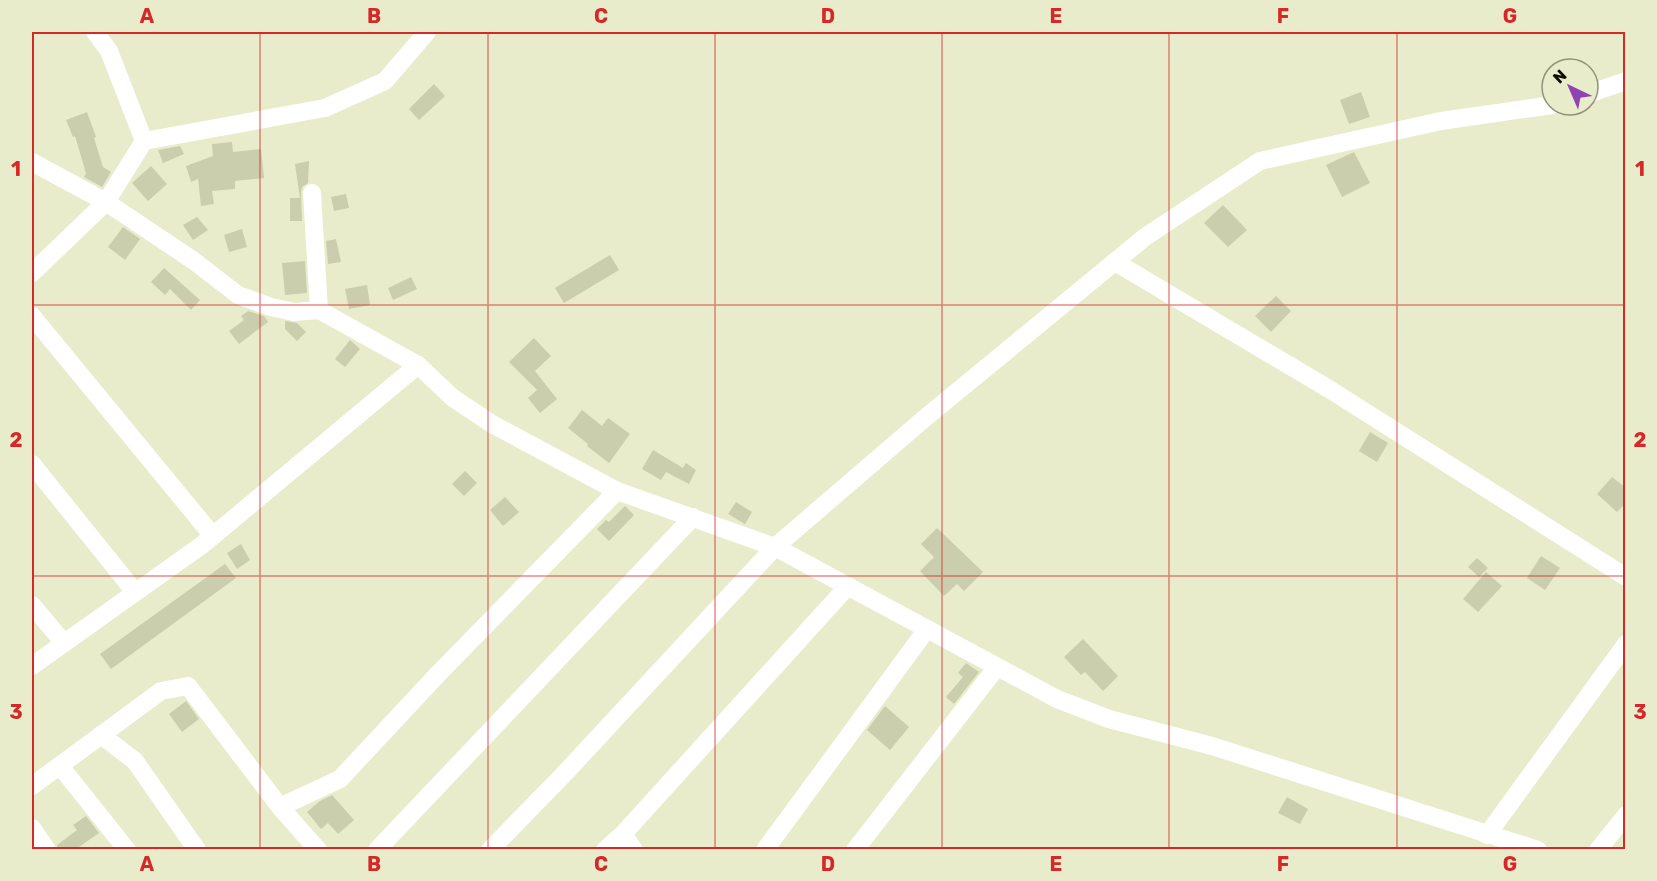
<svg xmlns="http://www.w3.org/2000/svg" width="1657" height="881" font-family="Rubik,sans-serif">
<rect width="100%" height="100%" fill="#e8ecca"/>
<g fill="#cacead">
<path d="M 434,84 L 445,96 L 419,120 L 409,109 Z"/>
<path d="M 1361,92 L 1370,117 L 1349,124 L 1340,100 Z"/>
<path d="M 87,112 L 96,137 L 94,138 L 103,167 L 111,172 L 102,187 L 84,177 L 86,173 L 75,136 L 73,137 L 66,120 Z"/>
<path d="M 232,142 L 233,152 L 261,149 L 264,178 L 235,181 L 235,189 L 212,191 L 214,204 L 201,206 L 198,179 L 191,182 L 186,166 L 213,156 L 212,144 Z"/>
<path d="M 180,146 L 184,154 L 163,163 L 158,150 Z"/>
<path d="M 1354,152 L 1370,183 L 1342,197 L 1326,165 Z"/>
<path d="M 309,161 L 308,183 L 302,187 L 301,193 L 302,221 L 290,221 L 290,198 L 300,198 L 295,164 Z"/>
<path d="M 151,166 L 167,184 L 148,201 L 132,183 Z"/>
<path d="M 346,194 L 349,208 L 334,211 L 331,197 Z"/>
<path d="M 1223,205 L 1247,230 L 1228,247 L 1204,223 Z"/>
<path d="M 197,217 L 208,230 L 193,240 L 183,225 Z"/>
<path d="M 123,227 L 140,239 L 125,260 L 108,247 Z"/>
<path d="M 242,229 L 247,247 L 229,252 L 224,235 Z"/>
<path d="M 336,239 L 341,262 L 328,264 L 326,241 Z"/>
<path d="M 610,255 L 619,270 L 564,303 L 555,288 Z"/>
<path d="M 305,261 L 307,293 L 285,295 L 282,263 Z"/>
<path d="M 164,268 L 200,300 L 191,310 L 170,289 L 165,295 L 151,282 Z"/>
<path d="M 411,277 L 417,289 L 393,300 L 388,288 Z"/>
<path d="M 367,285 L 370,305 L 349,309 L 345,289 Z"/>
<path d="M 1276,296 L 1291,311 L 1271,332 L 1255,316 Z"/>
<path d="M 248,311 L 264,316 L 268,322 L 239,344 L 229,331 L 244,320 L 241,316 Z"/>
<path d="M 285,321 L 297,323 L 306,332 L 297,341 L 285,329 Z"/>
<path d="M 534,338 L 551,356 L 535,371 L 557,399 L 540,413 L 528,398 L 537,390 L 509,362 Z"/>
<path d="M 350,340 L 360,349 L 345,367 L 335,359 Z"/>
<path d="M 582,410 L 602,426 L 608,418 L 630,434 L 609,463 L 587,446 L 588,444 L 568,428 Z"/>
<path d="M 1370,432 L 1388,443 L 1377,462 L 1359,451 Z"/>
<path d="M 653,450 L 683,468 L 686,463 L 696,470 L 689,484 L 666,472 L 661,480 L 642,469 Z"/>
<path d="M 465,471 L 477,483 L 464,496 L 452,484 Z"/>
<path d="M 1612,477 L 1626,488 L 1626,503 L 1617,512 L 1597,494 Z"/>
<path d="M 505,497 L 519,512 L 503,526 L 490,510 Z"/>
<path d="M 736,502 L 752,512 L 745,524 L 728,514 Z"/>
<path d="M 625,506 L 634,515 L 609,541 L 597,529 L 606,520 L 609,522 Z"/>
<path d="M 937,528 L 983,572 L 964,591 L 957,584 L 944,596 L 920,571 L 934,557 L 921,544 Z"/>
<path d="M 241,544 L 250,560 L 237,569 L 227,553 Z"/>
<path d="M 1541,556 L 1560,568 L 1545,590 L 1527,578 Z"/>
<path d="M 1477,558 L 1488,568 L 1479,577 L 1468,567 Z"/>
<path d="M 225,564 L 236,578 L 111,669 L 100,654 Z"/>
<path d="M 1486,572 L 1502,586 L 1478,612 L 1463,599 Z"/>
<path d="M 1083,639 L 1118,676 L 1103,691 L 1085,672 L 1081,675 L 1064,657 Z"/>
<path d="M 966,663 L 979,672 L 954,704 L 946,697 L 963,677 L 958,673 Z"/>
<path d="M 186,701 L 199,719 L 182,732 L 169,714 Z"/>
<path d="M 885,706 L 909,727 L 890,750 L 867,730 Z"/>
<path d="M 332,795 L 354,820 L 338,834 L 328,823 L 321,829 L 307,812 L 320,801 Z"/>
<path d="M 1287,797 L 1308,809 L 1300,824 L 1278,813 Z"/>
<path d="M 86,816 L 99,833 L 76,849 L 58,849 L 57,845 L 77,830 L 73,825 Z"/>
</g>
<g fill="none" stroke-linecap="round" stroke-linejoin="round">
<g stroke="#fff" stroke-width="18">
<path d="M 95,32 L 109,51 L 144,141"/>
<path d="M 1588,94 L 1626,81"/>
<path d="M 32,162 L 106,202 L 144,141 L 325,108 L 385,81 L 427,32"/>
<path d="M 312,193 L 319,310"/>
<path d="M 1115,262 L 1329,389 L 1626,577"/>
<path d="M 32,273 L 106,202 L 194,261 L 238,295 L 271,307 L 294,312 L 319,310 L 418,365 L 453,398 L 492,424 L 617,491 L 775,547 L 1057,699 L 1109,719 L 1212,746 L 1538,850"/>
<path d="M 32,316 L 213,536"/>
<path d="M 32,464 L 135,592"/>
<path d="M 32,605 L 64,643"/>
<path d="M 32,666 L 202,545 L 418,365"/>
<path d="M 101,735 L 135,761 L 197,850"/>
<path d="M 60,766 L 127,850"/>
<path d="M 32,786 L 161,691 L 188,686 L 280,807 L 318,850"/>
<path d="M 280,807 L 340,779 L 439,673 L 617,491"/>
<path d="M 32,828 L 47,850"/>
<path d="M 623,834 L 634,850"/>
<path d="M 1487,835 L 1626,644"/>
<path d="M 377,850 L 693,517"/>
<path d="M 490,850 L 565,773 L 775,547 L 925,418 L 1145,237 L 1260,161 L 1441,121 L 1552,105"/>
<path d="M 605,850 L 623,834 L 848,586"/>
<path d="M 765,850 L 927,629"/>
<path d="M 855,850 L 997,667"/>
<path d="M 1598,850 L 1626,815"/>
</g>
</g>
<path fill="none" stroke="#d62828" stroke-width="1.5" stroke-opacity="0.55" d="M 260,32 L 260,850M 488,32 L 488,850M 715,32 L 715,850M 942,32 L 942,850M 1169,32 L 1169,850M 1397,32 L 1397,850M 32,305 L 1626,305M 32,576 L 1626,576"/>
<rect width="1657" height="881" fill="none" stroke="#e8ecca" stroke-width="66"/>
<g transform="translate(1570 87) rotate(316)"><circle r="28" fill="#e8ecca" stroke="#90937a" stroke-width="1.5"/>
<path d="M0-4.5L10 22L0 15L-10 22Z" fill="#8f42b3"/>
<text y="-9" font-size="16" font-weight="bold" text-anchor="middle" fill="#0c0d03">N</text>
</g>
<rect x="33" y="33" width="1591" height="815" fill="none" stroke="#d62828" stroke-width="2"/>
<g font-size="20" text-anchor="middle" font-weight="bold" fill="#d62828">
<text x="147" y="23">A</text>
<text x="374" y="23">B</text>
<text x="601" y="23">C</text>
<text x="828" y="23">D</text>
<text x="1056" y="23">E</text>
<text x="1283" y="23">F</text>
<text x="1510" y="23">G</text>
<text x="16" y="176">1</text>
<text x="1640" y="176">1</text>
<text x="16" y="447">2</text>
<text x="1640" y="447">2</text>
<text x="16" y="719">3</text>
<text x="1640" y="719">3</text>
<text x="147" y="871">A</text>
<text x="374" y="871">B</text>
<text x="601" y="871">C</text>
<text x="828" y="871">D</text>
<text x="1056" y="871">E</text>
<text x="1283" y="871">F</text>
<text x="1510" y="871">G</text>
</g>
</svg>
